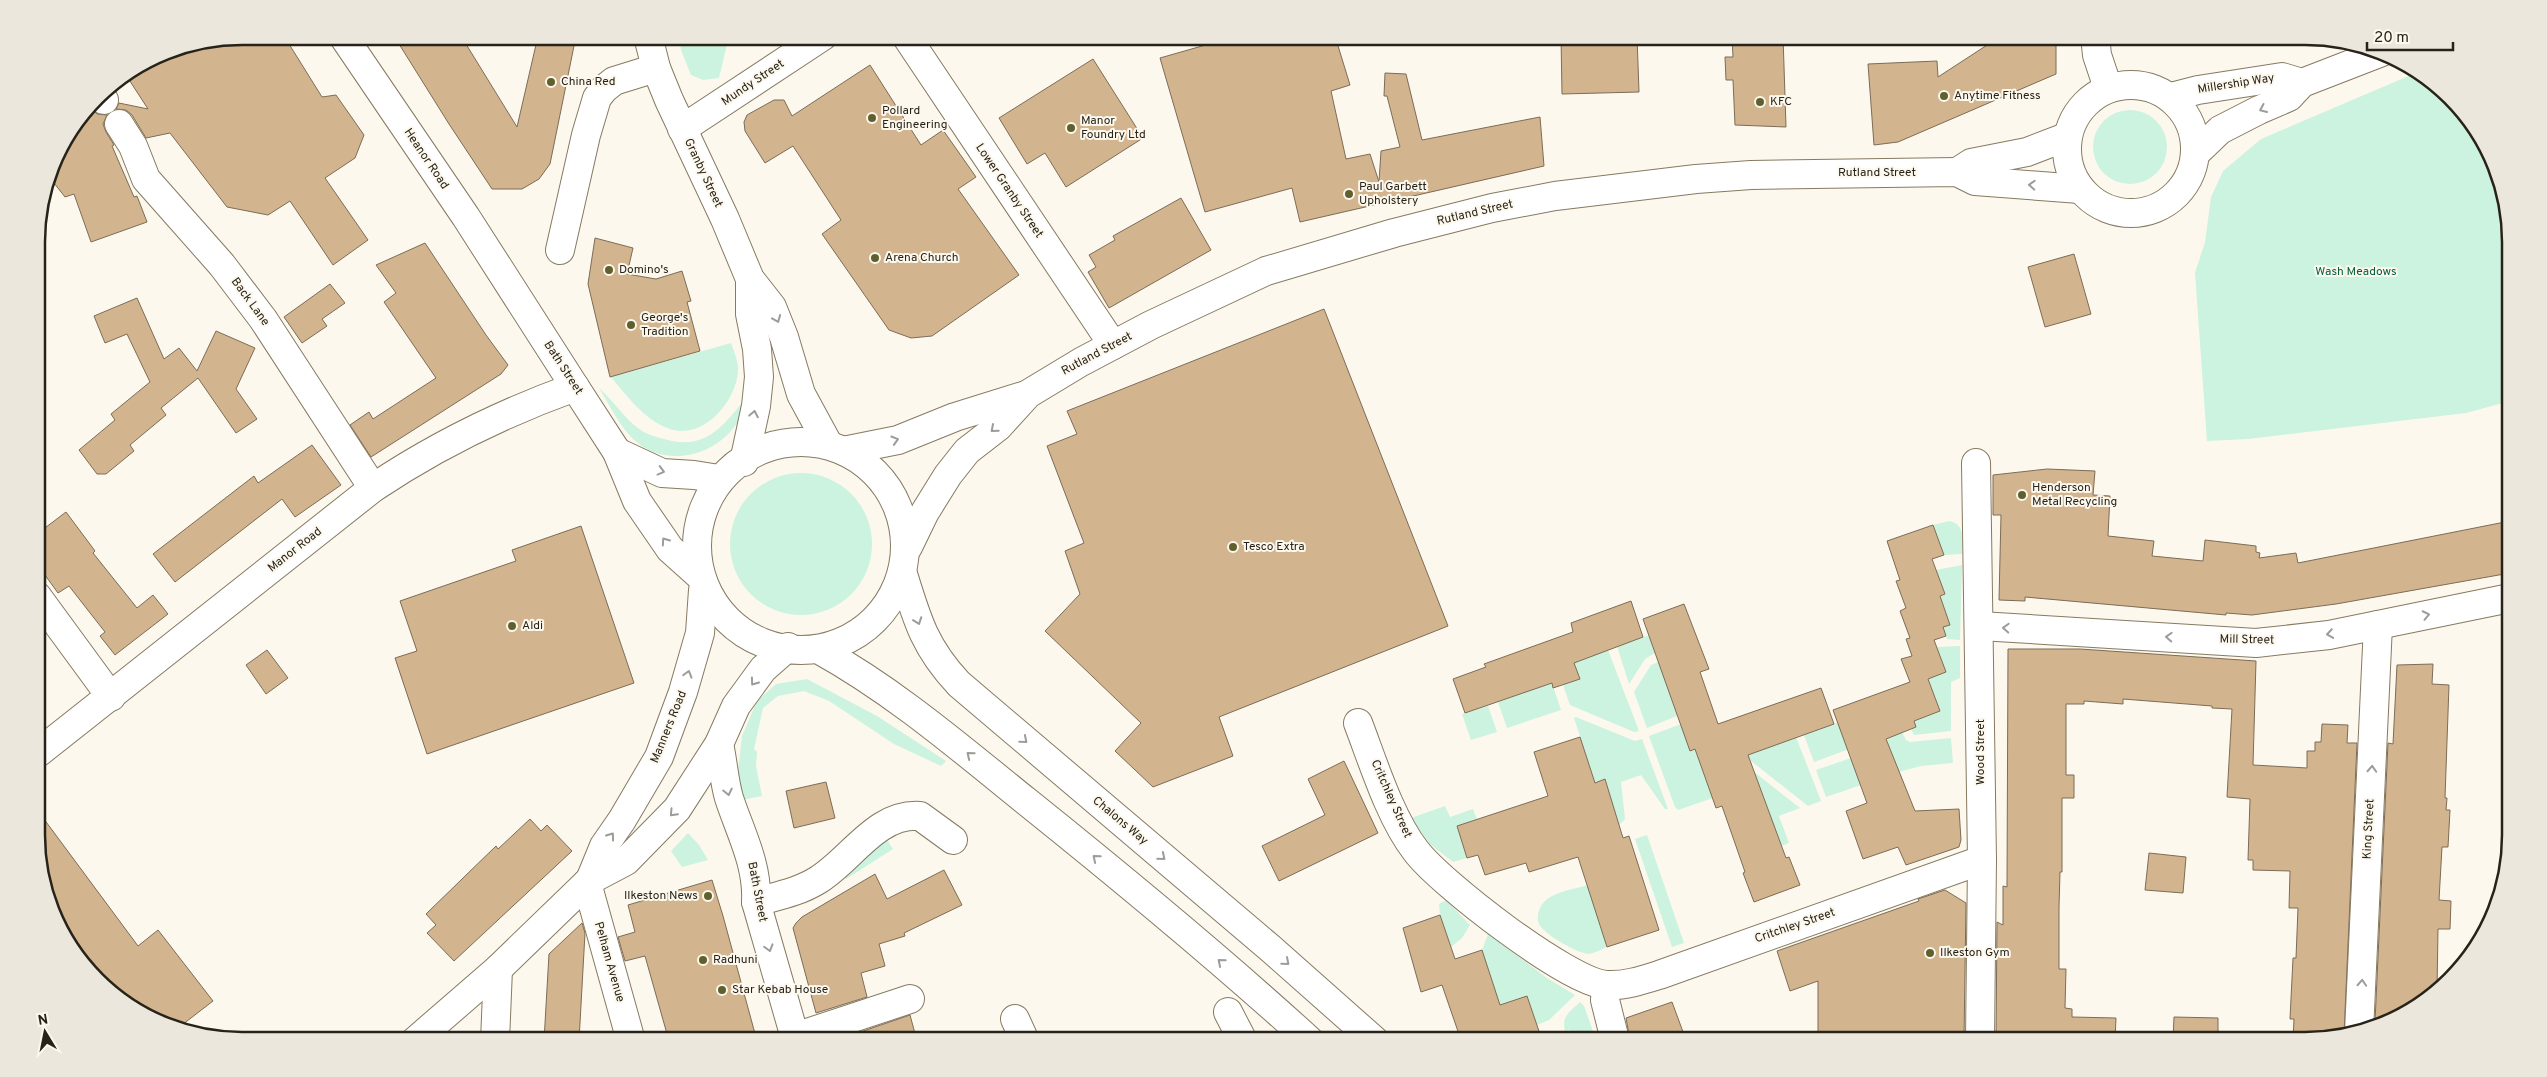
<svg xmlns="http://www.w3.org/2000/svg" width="2547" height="1077" font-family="Overpass,sans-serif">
<rect width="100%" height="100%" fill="#fdf8ed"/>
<g fill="#cbf3df">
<path d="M 679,36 L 729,36 L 719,78 L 703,80 L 691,75 L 681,50 Z"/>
<path d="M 2418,72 L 2430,79 L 2468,117 L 2495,164 L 2509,216 L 2510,401 L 2466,413 L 2248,439 L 2207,441 L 2195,273 L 2205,242 L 2211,197 L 2223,171 L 2261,139 Z"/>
<circle cx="2130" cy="147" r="37"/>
<path d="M 731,343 C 734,352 739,363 738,372 C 735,404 701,442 667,428 C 643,418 627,396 611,377 Z"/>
<path d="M 599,388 C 613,400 624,418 639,429 C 646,434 656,437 664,439 C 706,451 722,427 746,398 C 744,404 744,411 741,416 C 722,455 666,471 633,439 C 619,425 609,404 599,388 Z"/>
<circle cx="801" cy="544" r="71"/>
<path d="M 1949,521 C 1966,524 1962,540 1962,554 L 1944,555 L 1933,525 Z"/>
<path d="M 1962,565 L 1960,640 L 1947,639 L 1943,627 L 1950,624 L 1940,596 L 1945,594 L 1936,570 Z"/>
<path d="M 1649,635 L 1655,653 L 1645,659 L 1629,684 L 1617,646 Z"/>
<path d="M 1960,646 L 1960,678 L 1951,682 L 1951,731 L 1914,735 L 1911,729 L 1916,727 L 1914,721 L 1940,711 L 1928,679 L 1946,672 L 1936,647 Z"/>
<path d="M 1608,650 L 1639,731 L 1634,732 L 1570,705 L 1563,685 L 1580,679 L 1574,663 Z"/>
<path d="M 1665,659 L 1666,684 L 1677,716 L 1647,728 L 1634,692 L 1651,665 Z"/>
<path d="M 807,679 L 877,716 L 946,761 L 941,766 L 894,744 L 829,701 L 804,691 L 778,696 L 763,708 L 754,749 L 757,752 L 756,766 L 762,796 L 742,800 L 738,771 L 742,736 L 757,701 L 776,684 Z"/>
<path d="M 1552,683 L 1561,710 L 1507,728 L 1498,702 Z"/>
<path d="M 1488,706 L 1497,732 L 1471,740 L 1462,714 Z"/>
<path d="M 1576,717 L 1635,741 L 1642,739 L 1668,809 L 1665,809 L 1641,775 L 1621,782 L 1625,819 L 1619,825 L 1605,780 L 1595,783 L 1574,718 Z"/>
<path d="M 1842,721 L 1852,748 L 1814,762 L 1804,735 Z"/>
<path d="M 1681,724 L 1695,749 L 1713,798 L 1678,810 L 1675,807 L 1649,736 Z"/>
<path d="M 1902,732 L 1906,740 L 1910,742 L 1951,738 L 1953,763 L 1921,766 L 1898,772 L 1886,738 Z"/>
<path d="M 1796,737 L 1821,801 L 1808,806 L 1751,761 L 1748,755 Z"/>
<path d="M 1851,758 L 1861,785 L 1826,797 L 1816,770 Z"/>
<path d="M 1744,764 L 1800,808 L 1779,816 L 1789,843 L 1781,846 Z"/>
<path d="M 1445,806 L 1450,817 L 1473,809 L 1477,819 L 1457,826 L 1467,858 L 1453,862 L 1430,844 L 1411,818 Z"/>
<path d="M 688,833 L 699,845 L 708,860 L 682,867 L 671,851 Z"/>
<path d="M 1647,835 L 1684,943 L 1672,947 L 1635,839 Z"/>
<path d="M 886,838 L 893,849 L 846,879 L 843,875 Z"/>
<path d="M 1588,885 L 1607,947 C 1602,949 1595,953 1589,954 C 1578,954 1544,934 1539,924 C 1536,917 1539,907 1544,902 C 1553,892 1575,889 1588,885 Z"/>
<path d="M 1446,900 L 1470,925 L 1462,938 L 1451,947 L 1440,915 L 1439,904 Z"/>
<path d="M 1488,934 L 1547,978 L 1575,995 L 1549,1020 L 1537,1025 L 1527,996 L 1490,1008 L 1492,981 L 1482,950 Z"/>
<path d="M 1580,1002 L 1584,1006 L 1596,1040 L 1573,1040 L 1570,1030 L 1565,1031 C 1561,1016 1570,1012 1580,1002 Z"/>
</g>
<g fill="#d2b48f" stroke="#7d6c56">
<path d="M 242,36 L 284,36 L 322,97 L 336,95 L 364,135 L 355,158 L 325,178 L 368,240 L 333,265 L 290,201 L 268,215 L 227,207 L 170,133 L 146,138 L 132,115 L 126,110 L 116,109 L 119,103 L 148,109 L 126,75 L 164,52 Z"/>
<path d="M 394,36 L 461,36 L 517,127 L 538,36 L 576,36 L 550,164 L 539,179 L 522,189 L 492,189 L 449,124 Z"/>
<path d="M 1237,36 L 1335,36 L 1350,85 L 1331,91 L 1346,159 L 1370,154 L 1379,182 L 1381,151 L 1400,147 L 1387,96 L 1384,96 L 1385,73 L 1406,74 L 1422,140 L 1540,117 L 1544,166 L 1300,222 L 1292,188 L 1205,212 L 1160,58 Z"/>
<path d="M 1561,36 L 1637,36 L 1639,92 L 1562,94 Z"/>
<path d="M 1732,36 L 1783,36 L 1786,127 L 1735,125 L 1733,80 L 1726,80 L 1725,57 L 1733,57 Z"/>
<path d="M 2001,36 L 2056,36 L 2056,74 L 1898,142 L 1874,145 L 1868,64 L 1937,61 L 1938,77 Z"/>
<path d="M 1093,59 L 1143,138 L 1066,187 L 1045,153 L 1027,164 L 999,118 Z"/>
<path d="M 870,65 L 921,145 L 943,130 L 976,177 L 958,189 L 1019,275 L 932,336 L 911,338 L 889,330 L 822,234 L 841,220 L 793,146 L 765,163 L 745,131 L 744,122 L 747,115 L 774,100 L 784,100 L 792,116 Z"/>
<path d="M 91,108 L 97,114 L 107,115 L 103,124 L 106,132 L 114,145 L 112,146 L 134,197 L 137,196 L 147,222 L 91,242 L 74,194 L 65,197 L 50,178 L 58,151 Z"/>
<path d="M 1181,198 L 1211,250 L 1109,308 L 1088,272 L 1096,267 L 1089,255 L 1115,240 L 1113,236 Z"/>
<path d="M 595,238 L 633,248 L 627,274 L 656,279 L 682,271 L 691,301 L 687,302 L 700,351 L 610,377 L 588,284 Z"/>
<path d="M 425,243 L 486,335 L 508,365 L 501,374 L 371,457 L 350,425 L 369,412 L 373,419 L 436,378 L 384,302 L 396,293 L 376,265 Z"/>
<path d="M 2074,254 L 2091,314 L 2045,327 L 2028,267 Z"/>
<path d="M 330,284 L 345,303 L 322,319 L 327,326 L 302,343 L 284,317 Z"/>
<path d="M 137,298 L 164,359 L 179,348 L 197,371 L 216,331 L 255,348 L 236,389 L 257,419 L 236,433 L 198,378 L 161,408 L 166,415 L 130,445 L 134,451 L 106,474 L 97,474 L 79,450 L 115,420 L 111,414 L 150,382 L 127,334 L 105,343 L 94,316 Z"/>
<path d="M 1324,309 L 1448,626 L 1219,717 L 1233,756 L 1153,787 L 1115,751 L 1141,723 L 1045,631 L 1080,594 L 1065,551 L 1084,543 L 1047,446 L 1077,434 L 1067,411 Z"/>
<path d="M 312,445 L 341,485 L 295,517 L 282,499 L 175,582 L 153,554 L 254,476 L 258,483 Z"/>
<path d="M 2047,469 L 2095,471 L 2093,495 L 2110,496 L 2108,536 L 2154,541 L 2152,556 L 2203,561 L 2205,540 L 2256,546 L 2256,552 L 2260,553 L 2259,558 L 2296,553 L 2298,563 L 2510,521 L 2510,573 L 2336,604 L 2252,615 L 2226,613 L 2226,615 L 2025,597 L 2025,601 L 1999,600 L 2001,515 L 1993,515 L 1993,475 Z"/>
<path d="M 66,512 L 95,551 L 93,553 L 137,608 L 153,595 L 168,614 L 115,655 L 100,636 L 105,632 L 69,586 L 58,593 L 37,564 L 37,534 Z"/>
<path d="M 1933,525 L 1944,555 L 1932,559 L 1945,594 L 1940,596 L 1950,625 L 1943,627 L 1946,636 L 1934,640 L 1946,672 L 1928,679 L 1940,711 L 1914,721 L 1916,727 L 1886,739 L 1915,811 L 1959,809 L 1961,840 L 1959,847 L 1906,865 L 1898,847 L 1863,859 L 1846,811 L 1867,803 L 1833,710 L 1910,682 L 1901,659 L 1912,656 L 1906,639 L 1910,638 L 1900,611 L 1906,608 L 1896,581 L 1900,580 L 1887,541 Z"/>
<path d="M 581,526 L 634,683 L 427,754 L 395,658 L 417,651 L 400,601 L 516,561 L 512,550 Z"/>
<path d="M 1631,601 L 1643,637 L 1574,663 L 1580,679 L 1553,688 L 1552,683 L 1465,713 L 1453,679 L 1486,667 L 1484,664 L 1573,632 L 1571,623 Z"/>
<path d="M 1684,604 L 1709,669 L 1700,672 L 1718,724 L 1821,688 L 1834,724 L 1748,755 L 1786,858 L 1789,857 L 1800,885 L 1754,902 L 1743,873 L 1745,872 L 1722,806 L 1716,808 L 1695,749 L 1690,751 L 1643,619 Z"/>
<path d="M 2008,649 L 2080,649 L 2256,661 L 2253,765 L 2307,768 L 2307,751 L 2315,751 L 2315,742 L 2321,742 L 2322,724 L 2348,725 L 2347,743 L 2357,743 L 2344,1035 L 2318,1040 L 2293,1040 L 2294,1019 L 2290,1019 L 2293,958 L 2296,958 L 2298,908 L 2289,908 L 2290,871 L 2253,870 L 2253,860 L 2248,860 L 2250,799 L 2227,797 L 2232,709 L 2212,708 L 2212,706 L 2123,699 L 2123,704 L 2084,701 L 2084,704 L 2066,704 L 2066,775 L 2074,775 L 2074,798 L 2062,798 L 2062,872 L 2060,872 L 2059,907 L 2059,969 L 2066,969 L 2065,1008 L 2072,1009 L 2072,1017 L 2116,1018 L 2115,1040 L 1996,1040 L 1997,922 L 2003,925 L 2003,886 L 2007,887 Z"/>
<path d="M 267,650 L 288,678 L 266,694 L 246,665 Z"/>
<path d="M 2433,664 L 2432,684 L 2449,685 L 2445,798 L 2447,798 L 2446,810 L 2450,810 L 2448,847 L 2442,847 L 2439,900 L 2451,901 L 2450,929 L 2438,929 L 2437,991 L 2430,998 L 2385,1022 L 2375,1022 L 2388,743 L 2393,744 L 2397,665 Z"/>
<path d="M 1580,737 L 1595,783 L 1605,779 L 1623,838 L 1629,836 L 1659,930 L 1607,947 L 1578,857 L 1529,872 L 1526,863 L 1485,875 L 1478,855 L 1467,858 L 1457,826 L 1548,796 L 1534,752 Z"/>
<path d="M 1344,761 L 1378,833 L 1279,881 L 1262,846 L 1325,815 L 1308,779 Z"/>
<path d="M 826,782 L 835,818 L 794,828 L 786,791 Z"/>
<path d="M 38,811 L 138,946 L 158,930 L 213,1001 L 178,1028 L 164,1025 L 117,998 L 79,960 L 52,914 L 38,862 Z"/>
<path d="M 530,819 L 541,831 L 547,825 L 572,851 L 454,961 L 427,933 L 436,925 L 426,914 L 496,846 L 498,849 Z"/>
<path d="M 2149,853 L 2186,857 L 2183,893 L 2145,890 Z"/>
<path d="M 944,870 L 962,905 L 904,933 L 905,936 L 879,944 L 885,966 L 861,973 L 867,997 L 816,1013 L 793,928 L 796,923 L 802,917 L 875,874 L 887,899 Z"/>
<path d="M 712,880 L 723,916 L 757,1041 L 716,1041 L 714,1035 L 694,1041 L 669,1041 L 645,956 L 625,961 L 618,937 L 635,932 L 628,905 Z"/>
<path d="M 1945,890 L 1966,903 L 1964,1040 L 1818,1040 L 1818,981 L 1790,991 L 1777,951 L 1919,901 L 1918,899 Z"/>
<path d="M 1440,915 L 1455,959 L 1482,950 L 1500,1005 L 1527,996 L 1542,1040 L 1461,1040 L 1442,985 L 1421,992 L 1403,928 Z"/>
<path d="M 582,923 L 585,933 L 579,1041 L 544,1041 L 549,954 Z"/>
<path d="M 1672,1002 L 1686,1040 L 1630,1040 L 1626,1018 Z"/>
<path d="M 910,1015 L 917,1041 L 834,1041 Z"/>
<path d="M 2174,1017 L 2218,1018 L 2218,1040 L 2173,1040 Z"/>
</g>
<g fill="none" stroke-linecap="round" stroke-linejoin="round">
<g stroke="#867a61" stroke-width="30">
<g id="street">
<path d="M 906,36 L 1113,345"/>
<path d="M 2095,36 L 2097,55 L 2108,88"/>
<path d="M 101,95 L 104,100"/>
<path d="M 119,124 L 133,146 L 146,179 L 222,265 L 263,319 L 373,488"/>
<path d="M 682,129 L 823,36"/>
<path d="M 560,250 L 586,135 L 597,98 L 604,89 L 614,81 L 656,68"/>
<path d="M 1976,463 L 1982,860 L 1980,1040"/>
<path d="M 37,596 L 111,697"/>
<path d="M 1980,626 L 2256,643 L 2329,635 L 2510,598"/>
<path d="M 1358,723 C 1373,762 1390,818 1416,851 C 1440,883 1569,983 1607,985 C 1625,986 1643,980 1659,975 L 1982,860"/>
<path d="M 38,753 L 373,488 C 437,445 503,413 575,387"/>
<path d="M 587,883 L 631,1041"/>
<path d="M 756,902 C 777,896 799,892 818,880 C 852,859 876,813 920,816 L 953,840"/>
<path d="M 1606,985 L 1605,1000 L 1615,1040"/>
<path d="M 1228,1012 L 1243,1041"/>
<path d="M 1015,1019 L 1025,1041"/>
<path d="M 2359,1032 L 2378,625"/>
<path d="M 795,1037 L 910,999"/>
</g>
</g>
<g stroke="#867a61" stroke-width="30">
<g id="secondary">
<path d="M 648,36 L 656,68 L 669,100 L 725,219 L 750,279 L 772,307 L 784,337 L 801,394 L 827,442"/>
<path d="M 744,462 L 756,406 L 759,377 L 757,349 L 750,314 L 750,279"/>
<path d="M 719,744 C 723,761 724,781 729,798 C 740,832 758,864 756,902 L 796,1041"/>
<path d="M 590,880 L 604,846 L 622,820 L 659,757 L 683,692 L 700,633 L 703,590"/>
<path d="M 415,1041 L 498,969 L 590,880 L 626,861 L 677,809 L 719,744 L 736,706 L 763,669 L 788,647"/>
<path d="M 495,1041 L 498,969"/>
</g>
</g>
<g stroke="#867a61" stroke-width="30">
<g id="primary">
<path d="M 343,36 L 466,217 L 575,387 L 617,452 L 637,501 L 670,549 L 699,575"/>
<circle cx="2131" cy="149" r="64"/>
<path d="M 2171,97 L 2198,90 L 2282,77 L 2302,83"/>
<path d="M 2196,153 L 2220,130 L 2259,110 L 2289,97 L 2302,83 L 2382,52"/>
<path d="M 1957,172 L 1971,163 L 2027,152 L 2066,137"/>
<circle cx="801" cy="546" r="104"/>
<path d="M 848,450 L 898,440 L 955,417 L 1026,395"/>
<path d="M 617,452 L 662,473 L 694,475 L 719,479"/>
<path d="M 908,547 L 925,512 L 948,475 L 967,451 L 998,427 L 1028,394 L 1081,362 L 1151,325 L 1266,271 L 1394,233 L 1492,208 L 1555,196 L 1696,179 L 1751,175 L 1957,172 L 1975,181 L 2080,189"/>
<path d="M 903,574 C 917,620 925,648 959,684 L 1270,948 L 1375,1041"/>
<path d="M 818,649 C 894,691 959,747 1026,801 C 1122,878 1218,957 1310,1041"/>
</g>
</g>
<use href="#street" stroke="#fff" stroke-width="28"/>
<use href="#secondary" stroke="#fff" stroke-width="28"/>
<use href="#primary" stroke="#fff" stroke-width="28"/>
</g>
<defs><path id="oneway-chevron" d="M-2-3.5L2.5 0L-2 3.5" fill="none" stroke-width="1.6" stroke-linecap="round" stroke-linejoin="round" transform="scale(1.25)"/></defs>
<g stroke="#9e9c98">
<use href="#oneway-chevron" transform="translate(2263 109) rotate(156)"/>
<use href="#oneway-chevron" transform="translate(2032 185) rotate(-177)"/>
<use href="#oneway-chevron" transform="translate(777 319) rotate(68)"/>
<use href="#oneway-chevron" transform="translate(754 414) rotate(-79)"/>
<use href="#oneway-chevron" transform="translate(994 429) rotate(139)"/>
<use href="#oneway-chevron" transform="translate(895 440) rotate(-17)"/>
<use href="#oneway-chevron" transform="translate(661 471) rotate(15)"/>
<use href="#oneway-chevron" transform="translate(665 541) rotate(-125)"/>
<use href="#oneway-chevron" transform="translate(2426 615) rotate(-12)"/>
<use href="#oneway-chevron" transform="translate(918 621) rotate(70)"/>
<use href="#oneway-chevron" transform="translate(2006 628) rotate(-177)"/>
<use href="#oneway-chevron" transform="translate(2330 634) rotate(171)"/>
<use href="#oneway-chevron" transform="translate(2169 637) rotate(-177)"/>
<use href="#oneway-chevron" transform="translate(688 674) rotate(-74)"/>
<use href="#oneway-chevron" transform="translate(754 682) rotate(126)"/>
<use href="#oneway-chevron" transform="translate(1024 740) rotate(40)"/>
<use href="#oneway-chevron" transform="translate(970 755) rotate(-141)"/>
<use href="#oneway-chevron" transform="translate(2372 769) rotate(-87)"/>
<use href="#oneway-chevron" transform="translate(728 792) rotate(78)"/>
<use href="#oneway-chevron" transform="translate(673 813) rotate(133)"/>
<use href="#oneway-chevron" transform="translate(611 836) rotate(-54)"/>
<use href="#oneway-chevron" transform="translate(1162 857) rotate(40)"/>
<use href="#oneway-chevron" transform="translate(1096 858) rotate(-140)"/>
<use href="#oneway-chevron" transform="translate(769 948) rotate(74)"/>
<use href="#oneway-chevron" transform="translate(1221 962) rotate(-140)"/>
<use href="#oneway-chevron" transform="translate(1286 962) rotate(41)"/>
<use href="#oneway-chevron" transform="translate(2362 983) rotate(-87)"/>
</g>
<g fill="#5f602d" stroke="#fdf8ed" stroke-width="2">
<circle cx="551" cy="82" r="5"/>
<circle cx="1944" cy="96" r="5"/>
<circle cx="1760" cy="102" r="5"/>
<circle cx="872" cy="118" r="5"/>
<circle cx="1071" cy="128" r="5"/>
<circle cx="1349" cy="194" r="5"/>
<circle cx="875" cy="258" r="5"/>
<circle cx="609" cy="270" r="5"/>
<circle cx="631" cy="325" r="5"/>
<circle cx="2022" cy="495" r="5"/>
<circle cx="1233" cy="547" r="5"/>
<circle cx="512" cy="626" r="5"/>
<circle cx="708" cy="896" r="5"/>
<circle cx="1930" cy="953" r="5"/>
<circle cx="703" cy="960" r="5"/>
<circle cx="722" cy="990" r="5"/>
</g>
<g text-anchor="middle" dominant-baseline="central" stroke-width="4" stroke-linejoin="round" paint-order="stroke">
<g font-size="12" fill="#282319" stroke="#fdf8ed" text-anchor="start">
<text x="561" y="82">China Red</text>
<text x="1954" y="96">Anytime Fitness</text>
<text x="1770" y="102">KFC</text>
<text x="882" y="111">Pollard<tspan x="882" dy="14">Engineering</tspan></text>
<text x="1081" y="121">Manor<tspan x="1081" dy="14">Foundry Ltd</tspan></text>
<text x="1359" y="187">Paul Garbett<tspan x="1359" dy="14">Upholstery</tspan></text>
<text x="885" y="258">Arena Church</text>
<text x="619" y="270">Domino's</text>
<text x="641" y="318">George's<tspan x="641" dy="14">Tradition</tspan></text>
<text x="2032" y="488">Henderson<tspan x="2032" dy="14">Metal Recycling</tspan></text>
<text x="1243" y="547">Tesco Extra</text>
<text x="522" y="626">Aldi</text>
<text x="698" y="896" text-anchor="end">Ilkeston News</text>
<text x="1940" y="953">Ilkeston Gym</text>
<text x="713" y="960">Radhuni</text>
<text x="732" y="990">Star Kebab House</text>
</g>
<g font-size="12" fill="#282319" stroke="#fdf8ed">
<text transform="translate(753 83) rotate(-34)">Mundy Street</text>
<text transform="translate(2236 84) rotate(-9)">Millership Way</text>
<text transform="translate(426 159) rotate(56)">Heanor Road</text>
<text transform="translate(703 173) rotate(65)">Granby Street</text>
<text x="1877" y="173">Rutland Street</text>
<text transform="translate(1009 191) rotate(56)">Lower Granby Street</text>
<text transform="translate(1475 213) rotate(-13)">Rutland Street</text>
<text transform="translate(250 302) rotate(54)">Back Lane</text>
<text transform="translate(1097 354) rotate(-28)">Rutland Street</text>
<text transform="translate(563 368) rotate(57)">Bath Street</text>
<text transform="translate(295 550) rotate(-38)">Manor Road</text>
<text transform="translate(2247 640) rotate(1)">Mill Street</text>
<text transform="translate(669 727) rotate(-68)">Manners Road</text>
<text transform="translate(1981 752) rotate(-90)">Wood Street</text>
<text transform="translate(1391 799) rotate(66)">Critchley Street</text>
<text transform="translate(1120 821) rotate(40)">Chalons Way</text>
<text transform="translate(2369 829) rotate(-87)">King Street</text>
<text transform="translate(757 892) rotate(79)">Bath Street</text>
<text transform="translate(1795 926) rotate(-19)">Critchley Street</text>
<text transform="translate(609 962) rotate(74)">Pelham Avenue</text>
</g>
<g font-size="12" fill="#035f42" stroke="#fdf8ed">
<text x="2356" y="272">Wash Meadows</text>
</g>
</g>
<path d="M0 0H2547V1077H0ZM242 45H2305A197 197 0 0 1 2502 242V835A197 197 0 0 1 2305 1032H242A197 197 0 0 1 45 835V242A197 197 0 0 1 242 45Z" fill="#ece7dc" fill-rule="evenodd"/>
<path fill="none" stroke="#282319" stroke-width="2.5" d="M242 45H2305A197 197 0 0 1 2502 242V835A197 197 0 0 1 2305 1032H242A197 197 0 0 1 45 835V242A197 197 0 0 1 242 45Z"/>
<g transform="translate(45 1032) rotate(350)" stroke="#fdf8ed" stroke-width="4" paint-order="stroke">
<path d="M0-4L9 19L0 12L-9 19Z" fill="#282319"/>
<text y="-8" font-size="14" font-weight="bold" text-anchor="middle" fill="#282319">N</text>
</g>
<path d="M2367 42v8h86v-8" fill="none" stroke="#282319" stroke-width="2.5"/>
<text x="2374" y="42" font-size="15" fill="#282319" stroke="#fdf8ed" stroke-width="4" paint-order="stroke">20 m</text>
</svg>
